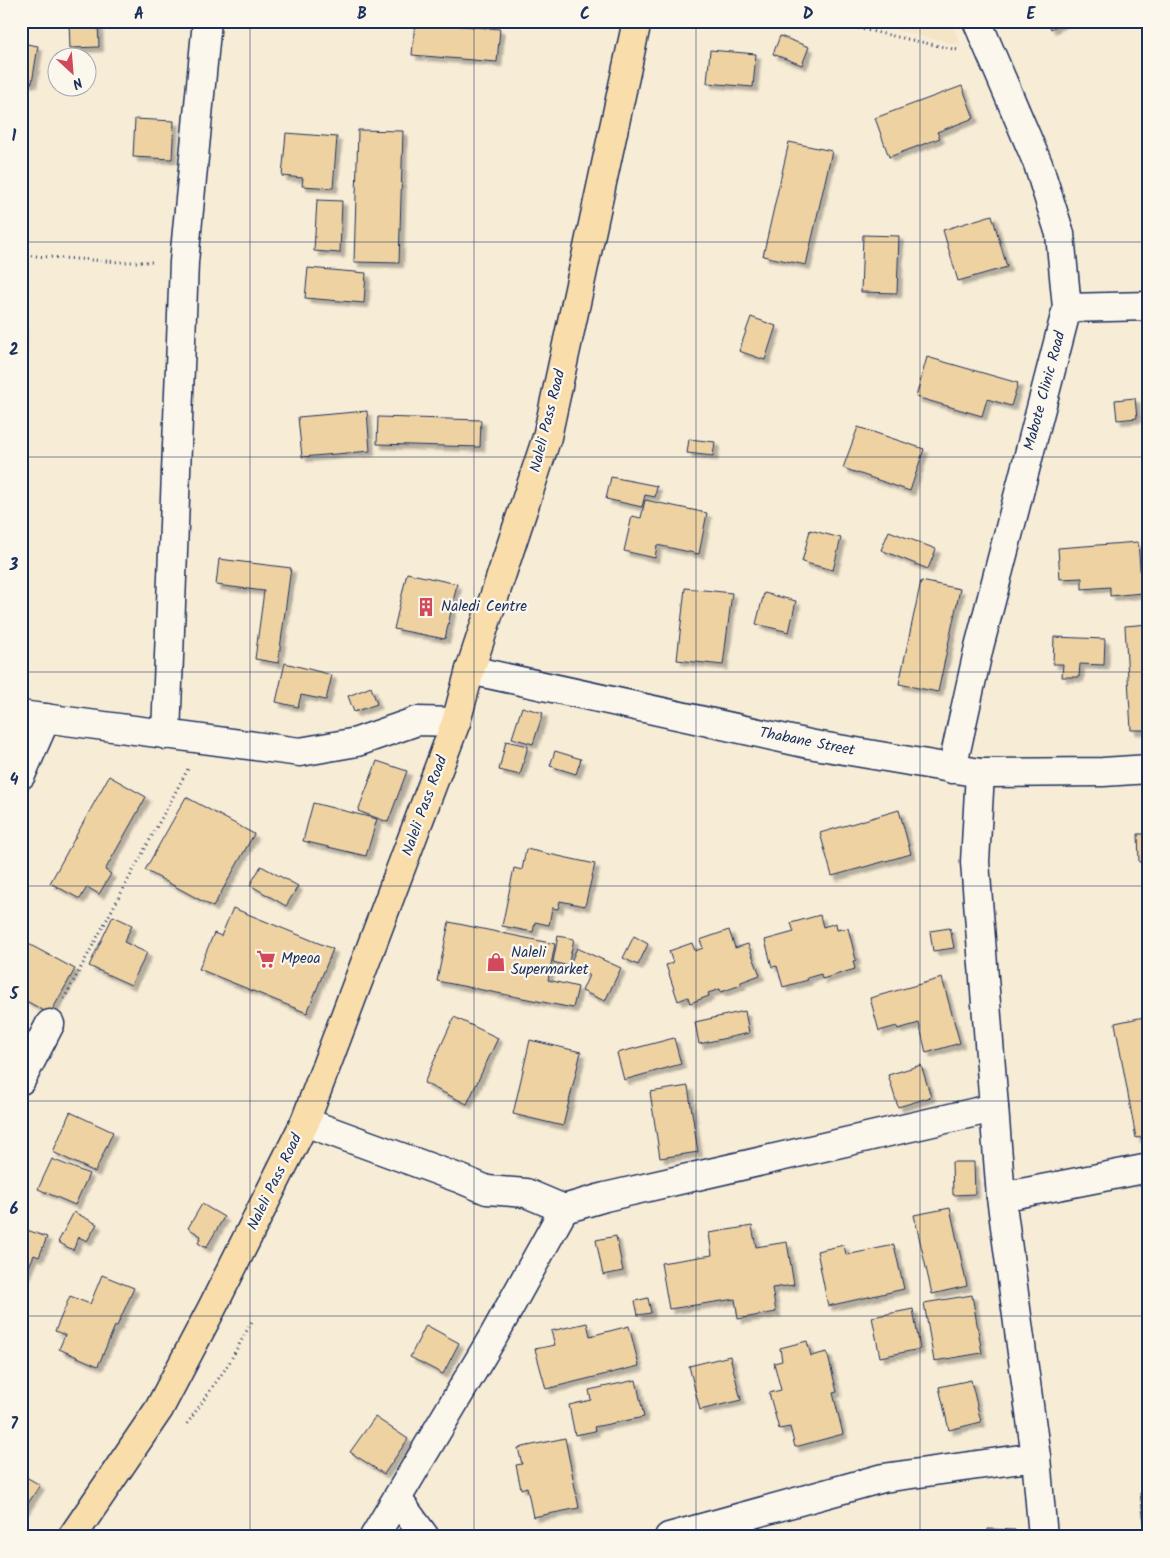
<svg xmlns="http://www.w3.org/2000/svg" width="1170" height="1558" font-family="Kalam,sans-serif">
<defs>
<filter id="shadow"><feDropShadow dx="4.5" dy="4.5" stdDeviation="1" flood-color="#0004"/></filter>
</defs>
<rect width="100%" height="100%" fill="#f7ecd6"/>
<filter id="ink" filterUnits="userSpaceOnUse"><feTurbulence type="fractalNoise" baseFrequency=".02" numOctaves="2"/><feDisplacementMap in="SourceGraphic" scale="10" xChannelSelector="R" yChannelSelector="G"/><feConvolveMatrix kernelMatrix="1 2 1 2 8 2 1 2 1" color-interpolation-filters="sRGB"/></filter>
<g filter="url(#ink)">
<path fill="#f5e4c6" d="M 857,21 L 951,21 L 961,45 Z"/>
<g fill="#efd2a2" stroke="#1b2f5e" filter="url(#shadow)">
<path d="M 69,21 L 98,21 L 99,47 L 70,48 Z"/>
<path d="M 1047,21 L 1065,21 L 1051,29 Z"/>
<path d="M 415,22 L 500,29 L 497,62 L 412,55 Z"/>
<path d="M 780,36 L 809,47 L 802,65 L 773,54 Z"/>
<path d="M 21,43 L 38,46 L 32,83 L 21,81 Z"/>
<path d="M 710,50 L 756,54 L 753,87 L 707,83 Z"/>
<path d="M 962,86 L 974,118 L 937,132 L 940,138 L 889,157 L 875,118 Z"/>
<path d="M 135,119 L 174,121 L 172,159 L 133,157 Z"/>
<path d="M 358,130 L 403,131 L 399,263 L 354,262 Z"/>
<path d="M 286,133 L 337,137 L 333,188 L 302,186 L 303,178 L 282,176 Z"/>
<path d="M 789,142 L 832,151 L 806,265 L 763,256 Z"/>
<path d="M 317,200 L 342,201 L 340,253 L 314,251 Z"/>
<path d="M 992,215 L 1007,267 L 958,281 L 943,230 Z"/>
<path d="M 863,235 L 899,236 L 897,293 L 861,292 Z"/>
<path d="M 308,268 L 366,273 L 364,303 L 305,298 Z"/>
<rect x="21" y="276" width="1" height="79"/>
<path d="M 751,317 L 776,326 L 765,360 L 739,351 Z"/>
<path d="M 927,357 L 1018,383 L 1011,406 L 987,399 L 982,416 L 916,397 Z"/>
<path d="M 1135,398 L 1137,418 L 1117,420 L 1115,400 Z"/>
<path d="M 367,411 L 370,451 L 302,457 L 298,417 Z"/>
<path d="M 378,417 L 481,420 L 480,447 L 377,444 Z"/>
<path d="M 858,427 L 924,449 L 910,491 L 843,468 Z"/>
<path d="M 689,439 L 715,442 L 713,456 L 687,453 Z"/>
<path d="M 611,477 L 657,486 L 655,497 L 645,495 L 642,507 L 606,499 Z"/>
<path d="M 645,500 L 707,513 L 699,554 L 657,545 L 655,558 L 624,551 L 632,516 L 641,518 Z"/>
<path d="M 810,530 L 841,538 L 833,570 L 802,562 Z"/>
<path d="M 889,531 L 936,549 L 928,569 L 881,550 Z"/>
<path d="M 1138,542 L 1142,593 L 1110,596 L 1110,587 L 1082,589 L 1082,578 L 1060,579 L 1058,548 Z"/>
<path d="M 219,559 L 291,568 L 278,663 L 255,659 L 264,591 L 216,585 Z"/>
<path d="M 407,573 L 457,584 L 445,639 L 394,629 Z"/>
<path d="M 921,581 L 960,589 L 938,692 L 899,684 Z"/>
<path d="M 685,588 L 732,593 L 723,665 L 677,660 Z"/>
<path d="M 764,593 L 796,601 L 789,632 L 756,624 Z"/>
<path d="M 1149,624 L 1149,730 L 1131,730 L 1125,626 Z"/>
<path d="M 1054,637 L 1105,639 L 1104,665 L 1080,664 L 1079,677 L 1062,677 L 1063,664 L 1053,664 Z"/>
<path d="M 285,663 L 332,675 L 326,700 L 301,695 L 298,707 L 276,702 Z"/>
<path d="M 371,687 L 377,704 L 354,712 L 348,696 Z"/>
<path d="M 522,707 L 543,713 L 533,744 L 512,738 Z"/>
<path d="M 506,741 L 528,746 L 520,775 L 499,770 Z"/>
<path d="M 555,751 L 581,759 L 576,774 L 550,766 Z"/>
<path d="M 377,761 L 407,771 L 388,822 L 358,811 Z"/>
<path d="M 109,776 L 146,797 L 105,870 L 111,874 L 99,894 L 87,887 L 80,899 L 50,883 Z"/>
<path d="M 186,797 L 254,834 L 213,907 L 145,870 Z"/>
<path d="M 313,803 L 377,819 L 366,856 L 303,841 Z"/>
<path d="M 899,810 L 911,854 L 832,876 L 820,833 Z"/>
<path d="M 1138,834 L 1149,834 L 1149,862 L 1139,862 Z"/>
<path d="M 526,849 L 595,864 L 585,906 L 560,901 L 558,909 L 552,908 L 549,925 L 535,922 L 533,932 L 502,926 L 514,868 L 522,870 Z"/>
<path d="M 261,866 L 298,886 L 286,906 L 250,885 Z"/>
<path d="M 233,908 L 333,949 L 307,1013 L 199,969 L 214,933 L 221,936 Z"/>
<path d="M 820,915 L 823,927 L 836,923 L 837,930 L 848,928 L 856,960 L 853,961 L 855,969 L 822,979 L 821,974 L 807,978 L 808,980 L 783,987 L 777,966 L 772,967 L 765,940 L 794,932 L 791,923 Z"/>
<path d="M 113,916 L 132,925 L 124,942 L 147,953 L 131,985 L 89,966 Z"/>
<path d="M 449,922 L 555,944 L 548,980 L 578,987 L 573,1008 L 437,981 Z"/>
<path d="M 950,928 L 954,948 L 933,951 L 930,931 Z"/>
<path d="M 729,930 L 735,948 L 748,944 L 760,975 L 741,982 L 741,985 L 721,992 L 720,989 L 708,993 L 709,996 L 690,1003 L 688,997 L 678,1001 L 666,965 L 673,963 L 669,951 L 692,943 L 695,951 L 703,948 L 700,940 Z"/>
<path d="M 558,936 L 574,939 L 568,966 L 553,962 Z"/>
<path d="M 634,936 L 648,944 L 638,965 L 623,958 Z"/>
<path d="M 21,940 L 75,969 L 50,1014 L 21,998 Z"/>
<path d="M 577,948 L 621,968 L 605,1001 L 582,991 L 589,975 L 569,966 Z"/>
<path d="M 942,978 L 960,1043 L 926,1053 L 919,1023 L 898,1029 L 897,1026 L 879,1031 L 870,998 Z"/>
<path d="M 745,1011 L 749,1033 L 699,1044 L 695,1022 Z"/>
<path d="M 1149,1016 L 1149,1136 L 1136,1138 L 1115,1023 Z"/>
<path d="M 454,1017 L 498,1038 L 467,1104 L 424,1083 Z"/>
<path d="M 674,1038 L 681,1064 L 624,1080 L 617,1053 Z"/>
<path d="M 530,1040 L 581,1052 L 563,1126 L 513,1114 Z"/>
<path d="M 921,1065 L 931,1097 L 898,1107 L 888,1075 Z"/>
<path d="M 688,1086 L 698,1152 L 660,1158 L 650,1092 Z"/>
<path d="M 70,1112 L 113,1132 L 95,1172 L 53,1152 Z"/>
<path d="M 52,1159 L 89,1174 L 75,1205 L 38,1189 Z"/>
<path d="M 952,1162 L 974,1162 L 975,1194 L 953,1195 Z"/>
<path d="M 202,1204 L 224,1217 L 206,1248 L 198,1243 L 201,1236 L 188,1228 Z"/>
<path d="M 950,1208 L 967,1286 L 932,1294 L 914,1215 Z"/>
<path d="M 74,1212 L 97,1224 L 87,1241 L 79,1237 L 73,1250 L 58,1242 Z"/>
<path d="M 752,1226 L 756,1247 L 787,1242 L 794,1285 L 772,1288 L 776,1312 L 738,1319 L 735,1299 L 669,1309 L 661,1263 L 712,1255 L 709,1233 Z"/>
<path d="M 21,1228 L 47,1237 L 39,1257 L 34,1255 L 25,1276 L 21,1275 Z"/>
<path d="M 616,1236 L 623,1271 L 603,1275 L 596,1240 Z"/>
<path d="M 844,1245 L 846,1255 L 894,1245 L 904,1289 L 828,1306 L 817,1251 Z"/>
<path d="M 102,1275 L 134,1288 L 117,1326 L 115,1326 L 98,1366 L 59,1349 L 65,1335 L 55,1331 L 70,1296 L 90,1304 Z"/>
<path d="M 972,1295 L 982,1353 L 934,1361 L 924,1303 Z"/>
<path d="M 648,1298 L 651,1313 L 638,1315 L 635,1301 Z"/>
<path d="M 913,1309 L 920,1349 L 880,1357 L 872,1317 Z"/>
<path d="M 587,1323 L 590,1336 L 629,1326 L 639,1366 L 546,1389 L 535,1349 L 555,1345 L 551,1331 Z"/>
<path d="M 426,1325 L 459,1343 L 443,1374 L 410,1357 Z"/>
<path d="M 807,1341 L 811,1356 L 827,1352 L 837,1392 L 833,1393 L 843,1434 L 795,1447 L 790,1427 L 779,1429 L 769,1393 L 781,1390 L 774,1363 L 782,1361 L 780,1348 Z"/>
<path d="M 730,1356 L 741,1400 L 700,1410 L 689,1366 Z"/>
<path d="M 636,1380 L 644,1417 L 594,1427 L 595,1431 L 575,1435 L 569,1405 L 591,1400 L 589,1390 Z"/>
<path d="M 971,1380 L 981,1422 L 949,1430 L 939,1387 Z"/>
<path d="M 375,1417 L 408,1439 L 384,1474 L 350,1452 Z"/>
<path d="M 565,1438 L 579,1508 L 533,1517 L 527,1487 L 521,1489 L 516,1465 L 522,1464 L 518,1448 Z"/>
<path d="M 21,1474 L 40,1485 L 21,1514 Z"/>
<path d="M 1149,1492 L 1149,1537 L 1146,1537 L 1140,1493 Z"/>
<path d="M 988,1529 L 1016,1530 L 1016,1537 L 988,1537 Z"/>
</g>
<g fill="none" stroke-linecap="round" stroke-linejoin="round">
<g stroke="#1b2f5e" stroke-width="31">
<g id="minor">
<path d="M 1067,308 L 1149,306"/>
<path d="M 470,670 L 809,744 L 980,773 L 1103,772 L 1149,769"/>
<path d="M 21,715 L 300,752 L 357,742 L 417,721 L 456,722"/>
<path d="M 166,735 L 184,262 L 207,21"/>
<path d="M 952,769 L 979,647 L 1067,308 L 1060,234 L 1038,164 L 977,21"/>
<path d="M 980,773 L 975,862 L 1001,1197 L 1036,1457 L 1043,1537"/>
<path d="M 21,775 L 46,718"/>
<path d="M 21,1080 L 50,1024"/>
<path d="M 305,1122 L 461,1179 L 487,1190 L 526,1193 L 564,1209 L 605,1197 L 994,1108"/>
<path d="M 1001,1197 L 1149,1168"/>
<path d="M 398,1500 L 425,1537"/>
<path d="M 374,1537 L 493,1337 L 564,1209"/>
<path d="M 669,1537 L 883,1478 L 1036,1457"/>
</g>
</g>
<g stroke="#1b2f5e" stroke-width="31">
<path id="major" d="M 72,1537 L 159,1409 L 212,1308 L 305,1122 L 456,722 L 470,670 L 547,437 L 637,21"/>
</g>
<g stroke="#1b2f5e" stroke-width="3" stroke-dasharray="1 4" stroke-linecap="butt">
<path d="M 824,21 L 958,50"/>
<path d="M 21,255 L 120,262 L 154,262"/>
<path d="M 64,999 L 189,767"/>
<path d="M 187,1424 L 228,1365 L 252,1321"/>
</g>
<use href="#minor" stroke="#fbf7ec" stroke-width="28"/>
<use href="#major" stroke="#f9deab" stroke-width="28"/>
</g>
</g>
<path fill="none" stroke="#1b2f5e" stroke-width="1" stroke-opacity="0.55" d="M 250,21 L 250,1537M 474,21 L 474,1537M 696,21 L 696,1537M 920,21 L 920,1537M 21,242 L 1149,242M 21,457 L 1149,457M 21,672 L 1149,672M 21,886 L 1149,886M 21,1101 L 1149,1101M 21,1316 L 1149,1316"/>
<defs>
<g id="building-bare" transform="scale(1.5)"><path d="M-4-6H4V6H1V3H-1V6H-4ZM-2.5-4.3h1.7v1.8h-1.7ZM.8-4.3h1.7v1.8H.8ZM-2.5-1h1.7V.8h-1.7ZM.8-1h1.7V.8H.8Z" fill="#d1495b" stroke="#fbf7ec" stroke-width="2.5" paint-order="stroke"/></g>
<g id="supermarket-bare" transform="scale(1.5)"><path d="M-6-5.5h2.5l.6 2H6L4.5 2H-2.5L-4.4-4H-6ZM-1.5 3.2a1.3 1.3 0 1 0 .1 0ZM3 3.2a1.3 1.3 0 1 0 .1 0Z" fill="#d1495b" stroke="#fbf7ec" stroke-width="2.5" paint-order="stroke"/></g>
<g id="shop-bare" transform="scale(1.5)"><path d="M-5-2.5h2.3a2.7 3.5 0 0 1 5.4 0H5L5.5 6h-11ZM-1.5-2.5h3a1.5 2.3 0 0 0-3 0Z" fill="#d1495b" stroke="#fbf7ec" stroke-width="2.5" paint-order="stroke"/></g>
</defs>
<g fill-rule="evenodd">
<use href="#building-bare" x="426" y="607"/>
<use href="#supermarket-bare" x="266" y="959"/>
<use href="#shop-bare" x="496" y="962"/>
</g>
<g text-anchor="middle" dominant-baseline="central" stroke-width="4.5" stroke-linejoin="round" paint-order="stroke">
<g font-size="15" fill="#1b2f5e" stroke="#fbf7ec">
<text transform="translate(1045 391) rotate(-75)">Mabote Clinic Road</text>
<text transform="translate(548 421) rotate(-76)">Naleli Pass Road</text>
<text transform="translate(807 742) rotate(11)">Thabane Street</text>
<text transform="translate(425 806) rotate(-70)">Naleli Pass Road</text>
<text transform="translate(275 1182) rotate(-64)">Naleli Pass Road</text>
</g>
<g font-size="15" fill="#1b2f5e" stroke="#fbf7ec" text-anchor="start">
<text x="441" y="607">Naledi Centre</text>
<text x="511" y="953">Naleli<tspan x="511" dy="17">Supermarket</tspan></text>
<text x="281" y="959">Mpeoa</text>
</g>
</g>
<rect width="1170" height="1558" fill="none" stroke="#fbf7ec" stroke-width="55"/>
<g transform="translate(72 72) rotate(154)"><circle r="24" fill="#fbf7ec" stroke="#a1a7b3"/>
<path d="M0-4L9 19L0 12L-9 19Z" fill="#d1495b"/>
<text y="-8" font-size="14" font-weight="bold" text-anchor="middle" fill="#1b2f5e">N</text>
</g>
<rect x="28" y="28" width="1114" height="1502" fill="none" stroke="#1b2f5e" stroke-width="2"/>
<g font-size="16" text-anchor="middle" font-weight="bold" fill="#1b2f5e">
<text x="139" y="19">A</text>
<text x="362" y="19">B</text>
<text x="585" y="19">C</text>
<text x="808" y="19">D</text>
<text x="1031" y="19">E</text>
<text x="14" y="141">1</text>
<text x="14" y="355">2</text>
<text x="14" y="570">3</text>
<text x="14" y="785">4</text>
<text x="14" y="999">5</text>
<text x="14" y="1214">6</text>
<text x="14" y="1429">7</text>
</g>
</svg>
